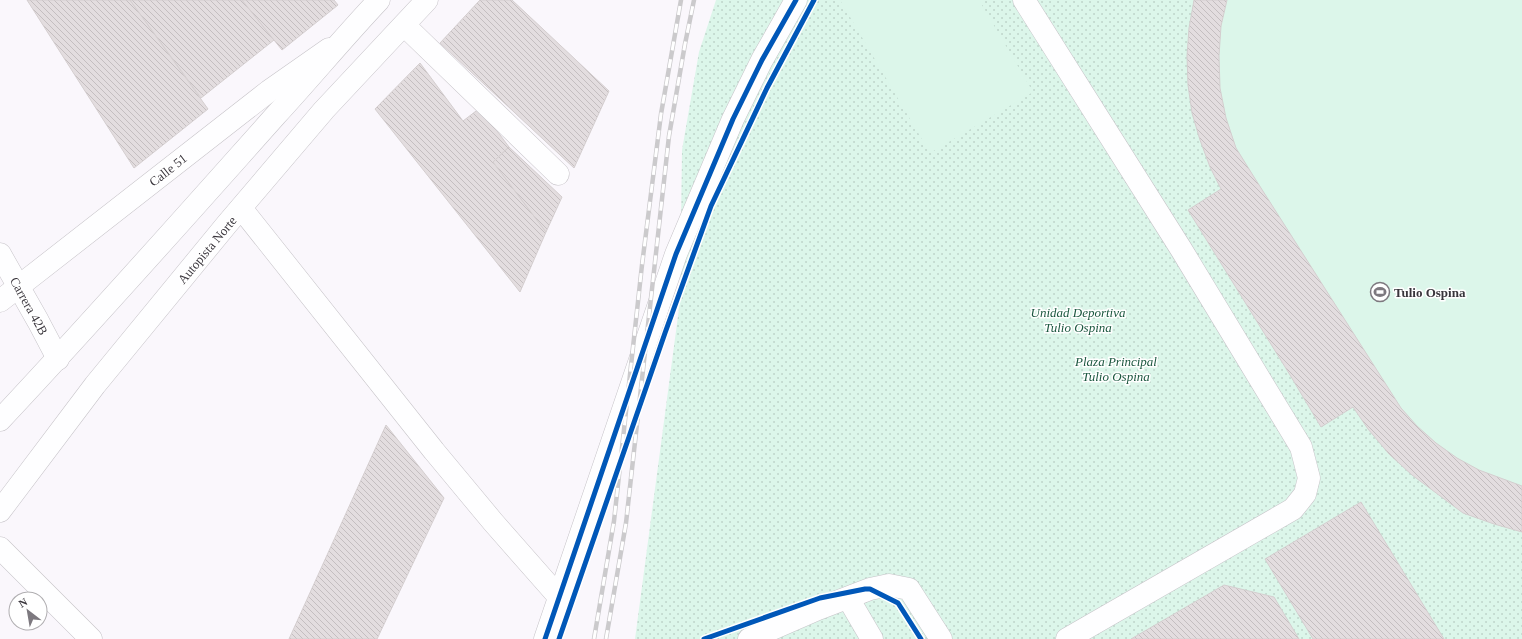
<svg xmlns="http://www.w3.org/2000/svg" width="1522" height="639" font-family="'Times New Roman',serif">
<defs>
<pattern id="park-dots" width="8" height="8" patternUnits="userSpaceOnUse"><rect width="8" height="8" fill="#dcf6ea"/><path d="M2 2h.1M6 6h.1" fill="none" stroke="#bed4ca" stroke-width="1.8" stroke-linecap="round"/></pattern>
<pattern id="building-back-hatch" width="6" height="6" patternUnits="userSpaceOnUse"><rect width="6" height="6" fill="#e3dddf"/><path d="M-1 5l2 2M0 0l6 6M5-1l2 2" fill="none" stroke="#c4bec0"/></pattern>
</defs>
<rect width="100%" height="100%" fill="#faf7fc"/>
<path fill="url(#park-dots)" d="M 716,0 L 1522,0 L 1522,639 L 635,639 L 680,301 L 682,150 L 699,52 Z"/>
<g fill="#dcf6ea">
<path d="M 840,0 L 979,0 L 1033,92 L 930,153 Z"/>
<path d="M 1194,0 L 1522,0 L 1522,532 L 1494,524 L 1463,513 L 1412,475 L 1389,454 L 1353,407 L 1321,427 L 1188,210 L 1221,189 C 1189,123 1181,72 1194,0 Z"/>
</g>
<g fill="url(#building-back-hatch)" stroke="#d4cecf">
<path d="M 27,0 L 130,0 L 208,109 L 134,168 Z"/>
<path d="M 130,0 L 242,0 L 274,40 L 201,98 Z"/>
<path d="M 242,0 L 334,0 L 338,5 L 282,50 Z"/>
<path d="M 480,0 L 512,0 L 609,91 L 574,168 L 440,43 Z"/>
<path d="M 1194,0 L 1227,0 L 1221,26 L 1219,56 L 1220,88 L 1226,118 L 1236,148 L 1254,177 L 1401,408 L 1417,426 L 1436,443 L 1457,458 L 1479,470 L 1522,486 L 1522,532 L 1494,524 L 1463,513 L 1412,475 L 1389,454 L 1368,429 L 1353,407 L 1321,427 L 1290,375 L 1188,210 L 1221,189 L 1210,167 L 1200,140 L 1192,113 L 1188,85 L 1187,56 L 1189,28 Z"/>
<path d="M 420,63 L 463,121 L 480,108 L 509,147 L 493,162 L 546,232 L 520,292 L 375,109 Z"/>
<path d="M 509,147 L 562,197 L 546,232 L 493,162 Z"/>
<path d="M 386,425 L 444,498 L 377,639 L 289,639 Z"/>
<path d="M 1361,502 L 1444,639 L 1313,639 L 1265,559 Z"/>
<path d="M 1224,585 L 1274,597 L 1299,639 L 1131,639 Z"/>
</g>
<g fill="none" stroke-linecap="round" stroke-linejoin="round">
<g stroke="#c6c3c8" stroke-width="23">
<g id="minor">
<path d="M 1024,0 L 1181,249 L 1301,447 L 1309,478 L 1305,494 L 1293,509 L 1067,639"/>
<path d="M 404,25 L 558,174"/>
<path d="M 241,208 L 434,451 L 493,522 L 559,597"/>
<path d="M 0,254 L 38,321 L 58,359"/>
<path d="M 0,301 L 269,91 L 329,49"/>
<path d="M 0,548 L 91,639"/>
<path d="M 848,598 L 872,639"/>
<path d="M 545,639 L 676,254 L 733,119 L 762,60 L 796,0"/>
<path d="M 749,639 L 818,609 L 870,589 L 889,585 L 909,589 L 941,639"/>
</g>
</g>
<g stroke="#c6c3c8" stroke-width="23">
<g id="major">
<path d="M 0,420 C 94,320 185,217 276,115 C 311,77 344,37 379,0"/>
<path d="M 0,511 L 95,385 L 227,224 L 324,110 L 427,0"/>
</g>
</g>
<use href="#minor" stroke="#fefeff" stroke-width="22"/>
<use href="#major" stroke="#fefeff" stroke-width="22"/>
<g stroke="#cbcacc" stroke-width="4.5">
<g id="rail">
<path d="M 594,639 L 614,521 L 642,265 L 661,114 L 681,0"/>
<path d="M 606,639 L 626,523 L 669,136 L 685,44 L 694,0"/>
</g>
</g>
<use href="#rail" stroke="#fff" stroke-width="3" stroke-dasharray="9" stroke-linecap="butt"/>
<g stroke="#fff" stroke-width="8">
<g id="cycleway">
<path d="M 545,639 L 676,254 L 733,119 L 762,60 L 796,0"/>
<path d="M 559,639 L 665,333 L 711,206 L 767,88 L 814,0"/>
<path d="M 704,639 L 820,598 L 865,589 L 870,589 L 898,603 L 921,639"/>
</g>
</g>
<use href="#cycleway" stroke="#0057b8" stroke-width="5"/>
</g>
<defs>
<g id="stadium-ring" transform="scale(1)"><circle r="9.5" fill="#fff" stroke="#7d797f" stroke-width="1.5"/><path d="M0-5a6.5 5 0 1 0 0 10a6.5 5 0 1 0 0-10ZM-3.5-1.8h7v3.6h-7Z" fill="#7d797f"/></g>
</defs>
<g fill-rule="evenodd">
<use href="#stadium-ring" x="1380" y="292"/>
</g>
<g text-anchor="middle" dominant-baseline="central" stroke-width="3" stroke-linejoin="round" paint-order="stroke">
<g font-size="13" fill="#39353c" stroke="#fff">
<text transform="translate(168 170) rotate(-38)">Calle 51</text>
<text transform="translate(207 250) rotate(-50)">Autopista Norte</text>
<text transform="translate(29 306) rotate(61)">Carrera 42B</text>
</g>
<g font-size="13" font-weight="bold" fill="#39353c" stroke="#fff" text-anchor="start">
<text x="1394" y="292">Tulio Ospina</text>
</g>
<g font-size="13" font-style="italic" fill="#1b573f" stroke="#fff">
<text x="1078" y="312">Unidad Deportiva<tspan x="1078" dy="15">Tulio Ospina</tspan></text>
<text x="1116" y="361">Plaza Principal<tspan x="1116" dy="15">Tulio Ospina</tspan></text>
</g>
</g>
<g transform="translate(28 611) rotate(329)"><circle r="19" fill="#ffffff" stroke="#b0aeb1"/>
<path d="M0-3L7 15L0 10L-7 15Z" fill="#7d797f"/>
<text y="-6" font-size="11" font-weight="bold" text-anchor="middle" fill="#39353c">N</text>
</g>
</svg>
